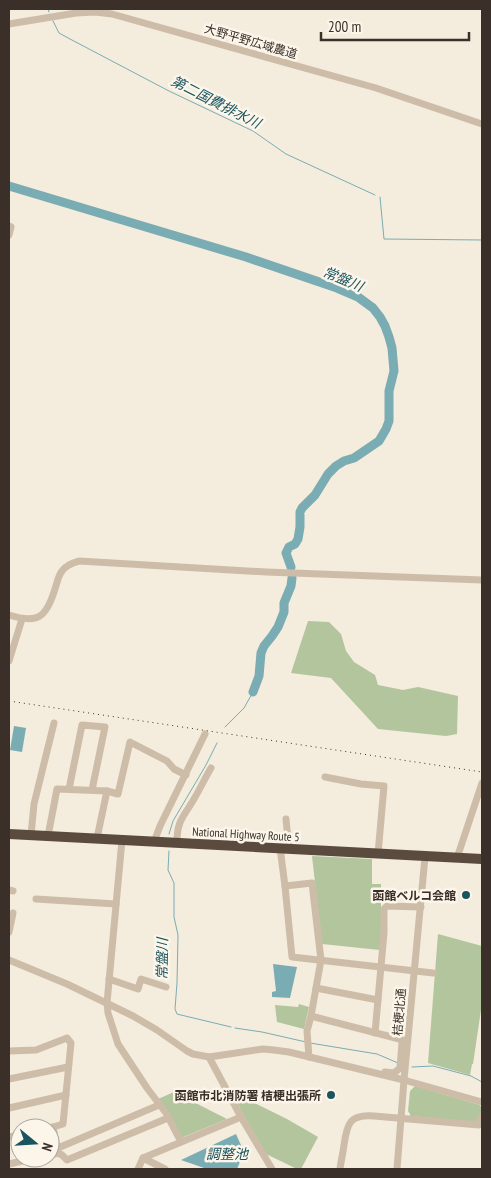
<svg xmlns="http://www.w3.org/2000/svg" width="491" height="1178" font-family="'PT Sans Narrow','Noto Sans JP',sans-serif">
<rect width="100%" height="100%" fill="#f4ecdd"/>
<g fill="#b3c59c">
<path d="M 308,621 L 329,622 L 341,634 L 346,651 L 354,662 L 375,675 L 378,685 L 403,690 L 418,687 L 458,696 L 457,734 L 446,736 L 378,729 L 331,678 L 291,673 Z"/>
<path d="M 312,856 L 372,859 L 372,884 L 381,884 L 381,933 L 380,950 L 322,944 Z"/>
<path d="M 438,934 L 482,946 L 482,1003 L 473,1064 L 472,1064 L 470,1075 L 428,1063 Z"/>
<path d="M 299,1004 L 309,1007 L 304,1029 L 277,1022 L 275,1005 L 298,1007 Z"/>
<path d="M 415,1086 L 480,1105 L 482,1109 L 478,1120 L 475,1122 L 410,1116 L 410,1114 L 408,1111 L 410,1091 Z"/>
<path d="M 174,1092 L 227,1119 L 181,1138 L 158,1099 Z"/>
<path d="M 232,1092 L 287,1119 L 318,1137 L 301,1169 L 297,1169 L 266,1154 L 244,1116 Z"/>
</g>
<g fill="#7aacb3">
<path d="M 14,726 L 26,728 L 22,752 L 10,750 Z"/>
<path d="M 273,964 L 297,967 L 290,998 L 272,997 L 272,992 L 276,991 Z"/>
<path d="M 236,1134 L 244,1152 L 237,1169 L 207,1169 L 181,1160 Z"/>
</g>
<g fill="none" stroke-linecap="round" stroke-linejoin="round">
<g stroke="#7aacb3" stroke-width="1">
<path d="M 48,9 L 49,12"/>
<path d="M 53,21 L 59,33 L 70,39 L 169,91 L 253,131 L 286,154 L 375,195"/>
<path d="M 380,197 L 384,239 L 482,240"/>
<path d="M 225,727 L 244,708 L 253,692"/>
<path d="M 169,834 L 173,821 L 206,765 L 217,743"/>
<path d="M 169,851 L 168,870 L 174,883 L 174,917 L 178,935 L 177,983 L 175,1009 L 177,1014 L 181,1015 L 231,1027"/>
<path d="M 235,1028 L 262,1032 L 306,1042"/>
<path d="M 310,1043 L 377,1054 L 398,1063"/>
<path d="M 412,1067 L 433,1066 L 471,1076 L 482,1082"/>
</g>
<g stroke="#7aacb3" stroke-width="9">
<path d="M 9,186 L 246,257 L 337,288 L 358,297 L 373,308 L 380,317 L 385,326 L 389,337 L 392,348 L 394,371 L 389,391 L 389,421 L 386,429 L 379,441 L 354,458 L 344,461 L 336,466 L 328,474 L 315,495 L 302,508 L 300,512 L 300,527 L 298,539 L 295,544 L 289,547 L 286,553 L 291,567"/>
<path d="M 253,692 L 259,676 L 261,653 L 264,646 L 272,636 L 278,627 L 284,612 L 284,603 L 291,586 L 292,578"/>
</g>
<g stroke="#cdbda8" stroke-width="7">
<path d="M 9,24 L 76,13 L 95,12 L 112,14 L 376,88 L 482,124"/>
<path d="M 9,226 L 11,227 L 9,235"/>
<path d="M 9,615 C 38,624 46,618 55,589 C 57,583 58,576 62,571 C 66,565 73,563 79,561 L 266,572 L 482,580"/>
<path d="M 9,661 L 22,619"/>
<path d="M 325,777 L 361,784 L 384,786 L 378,854"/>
<path d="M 69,789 L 82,725 L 105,727 L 92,790"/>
<path d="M 286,819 L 289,849"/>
<path d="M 31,835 L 34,804 L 54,723"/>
<path d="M 48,836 L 57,789 L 107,791 L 118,794 L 130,742 L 167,761 L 174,769 L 186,775"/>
<path d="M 97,838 L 107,791"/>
<path d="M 122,840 L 107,1003 L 108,1013 L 118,1044 L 147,1088 L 166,1113 L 181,1142"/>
<path d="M 154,842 L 160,826 L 205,734"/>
<path d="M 177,843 C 177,820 183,818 194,799 C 200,789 205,778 211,768"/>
<path d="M 280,848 L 285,886 L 292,957 L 433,973"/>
<path d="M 457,858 L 482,783"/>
<path d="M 285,886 L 312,883 L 321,960 L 311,1016 L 407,1041"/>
<path d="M 9,890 L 13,891"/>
<path d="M 36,899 L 116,904"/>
<path d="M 9,932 L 13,913"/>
<path d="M 9,960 L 67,984 L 133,1016 L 157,1030 L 187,1051 L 193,1054 L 209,1057 L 263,1049 L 274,1050 L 289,1052 L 404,1080 L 482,1102"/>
<path d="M 109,979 L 138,989 L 141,979 L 166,987"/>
<path d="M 316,988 L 378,1000"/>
<path d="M 375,1033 L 384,933 L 384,909 L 387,906 L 421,907"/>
<path d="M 9,1051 L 36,1050 L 67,1038 L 71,1043 L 63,1124 L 50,1128"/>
<path d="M 209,1057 L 241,1117 L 272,1169"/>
<path d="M 309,1057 L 307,1031 L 311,1016"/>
<path d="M 385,1072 L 394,1073 L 400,1068 L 402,1043"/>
<path d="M 9,1079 L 68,1067"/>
<path d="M 9,1108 L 66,1095"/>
<path d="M 9,1137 L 20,1135"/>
<path d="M 58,1148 L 159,1105"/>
<path d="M 58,1153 L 62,1155 L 67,1160 L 168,1118"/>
<path d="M 50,1155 L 58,1153 L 53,1127"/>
<path d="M 143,1158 L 165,1169"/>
<path d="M 9,1164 L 36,1158"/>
<path d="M 138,1169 L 143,1158 L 241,1117"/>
<path d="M 340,1169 C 341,1161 343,1153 344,1145 C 347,1123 350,1114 374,1116 L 479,1125 L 482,1116"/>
<path d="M 397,1169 L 404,1080 L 425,857"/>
</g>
<path stroke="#5b4b3f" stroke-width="10" d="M 9,834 L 482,859"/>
<path stroke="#3a3029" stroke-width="1" stroke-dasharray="1 4" stroke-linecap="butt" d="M 9,701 L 482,772"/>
</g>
<g fill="#1b545e" stroke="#fbf5ea" stroke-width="2">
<circle cx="466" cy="895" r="5"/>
<circle cx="331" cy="1095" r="5"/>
</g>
<g text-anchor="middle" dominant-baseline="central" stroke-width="5" stroke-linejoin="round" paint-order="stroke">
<g font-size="12" fill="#3a3029" stroke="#fbf5ea">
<text transform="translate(251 41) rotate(16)">大野平野広域農道</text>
<text transform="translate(246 834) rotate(3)">National Highway Route 5</text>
<text transform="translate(399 1012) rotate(-85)">桔梗北通</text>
</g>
<g font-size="12" font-weight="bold" fill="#3a3029" stroke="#fbf5ea" text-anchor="end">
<text x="456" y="895">函館ベルコ会館</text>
<text x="321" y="1095">函館市北消防署 桔梗出張所</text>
</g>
<g font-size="14" font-style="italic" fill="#1b545e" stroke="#fbf5ea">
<text transform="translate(216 102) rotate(27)">第二国費排水川</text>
<text transform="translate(343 279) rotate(23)">常盤川</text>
<text transform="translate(162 959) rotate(-89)">常盤川</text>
<text x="227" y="1154">調整池</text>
</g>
</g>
<rect width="491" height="1178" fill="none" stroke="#3a3029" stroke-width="20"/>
<g transform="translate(35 1143) rotate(108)"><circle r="24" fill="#fbf5ea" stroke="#aea69d"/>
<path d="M0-4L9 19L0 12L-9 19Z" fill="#1b545e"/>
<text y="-8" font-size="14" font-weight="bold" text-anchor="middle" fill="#3a3029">N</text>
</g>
<path d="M321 32v8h148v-8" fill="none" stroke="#3a3029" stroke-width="2.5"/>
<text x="328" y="32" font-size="15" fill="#3a3029" stroke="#fbf5ea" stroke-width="4" paint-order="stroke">200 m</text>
</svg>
